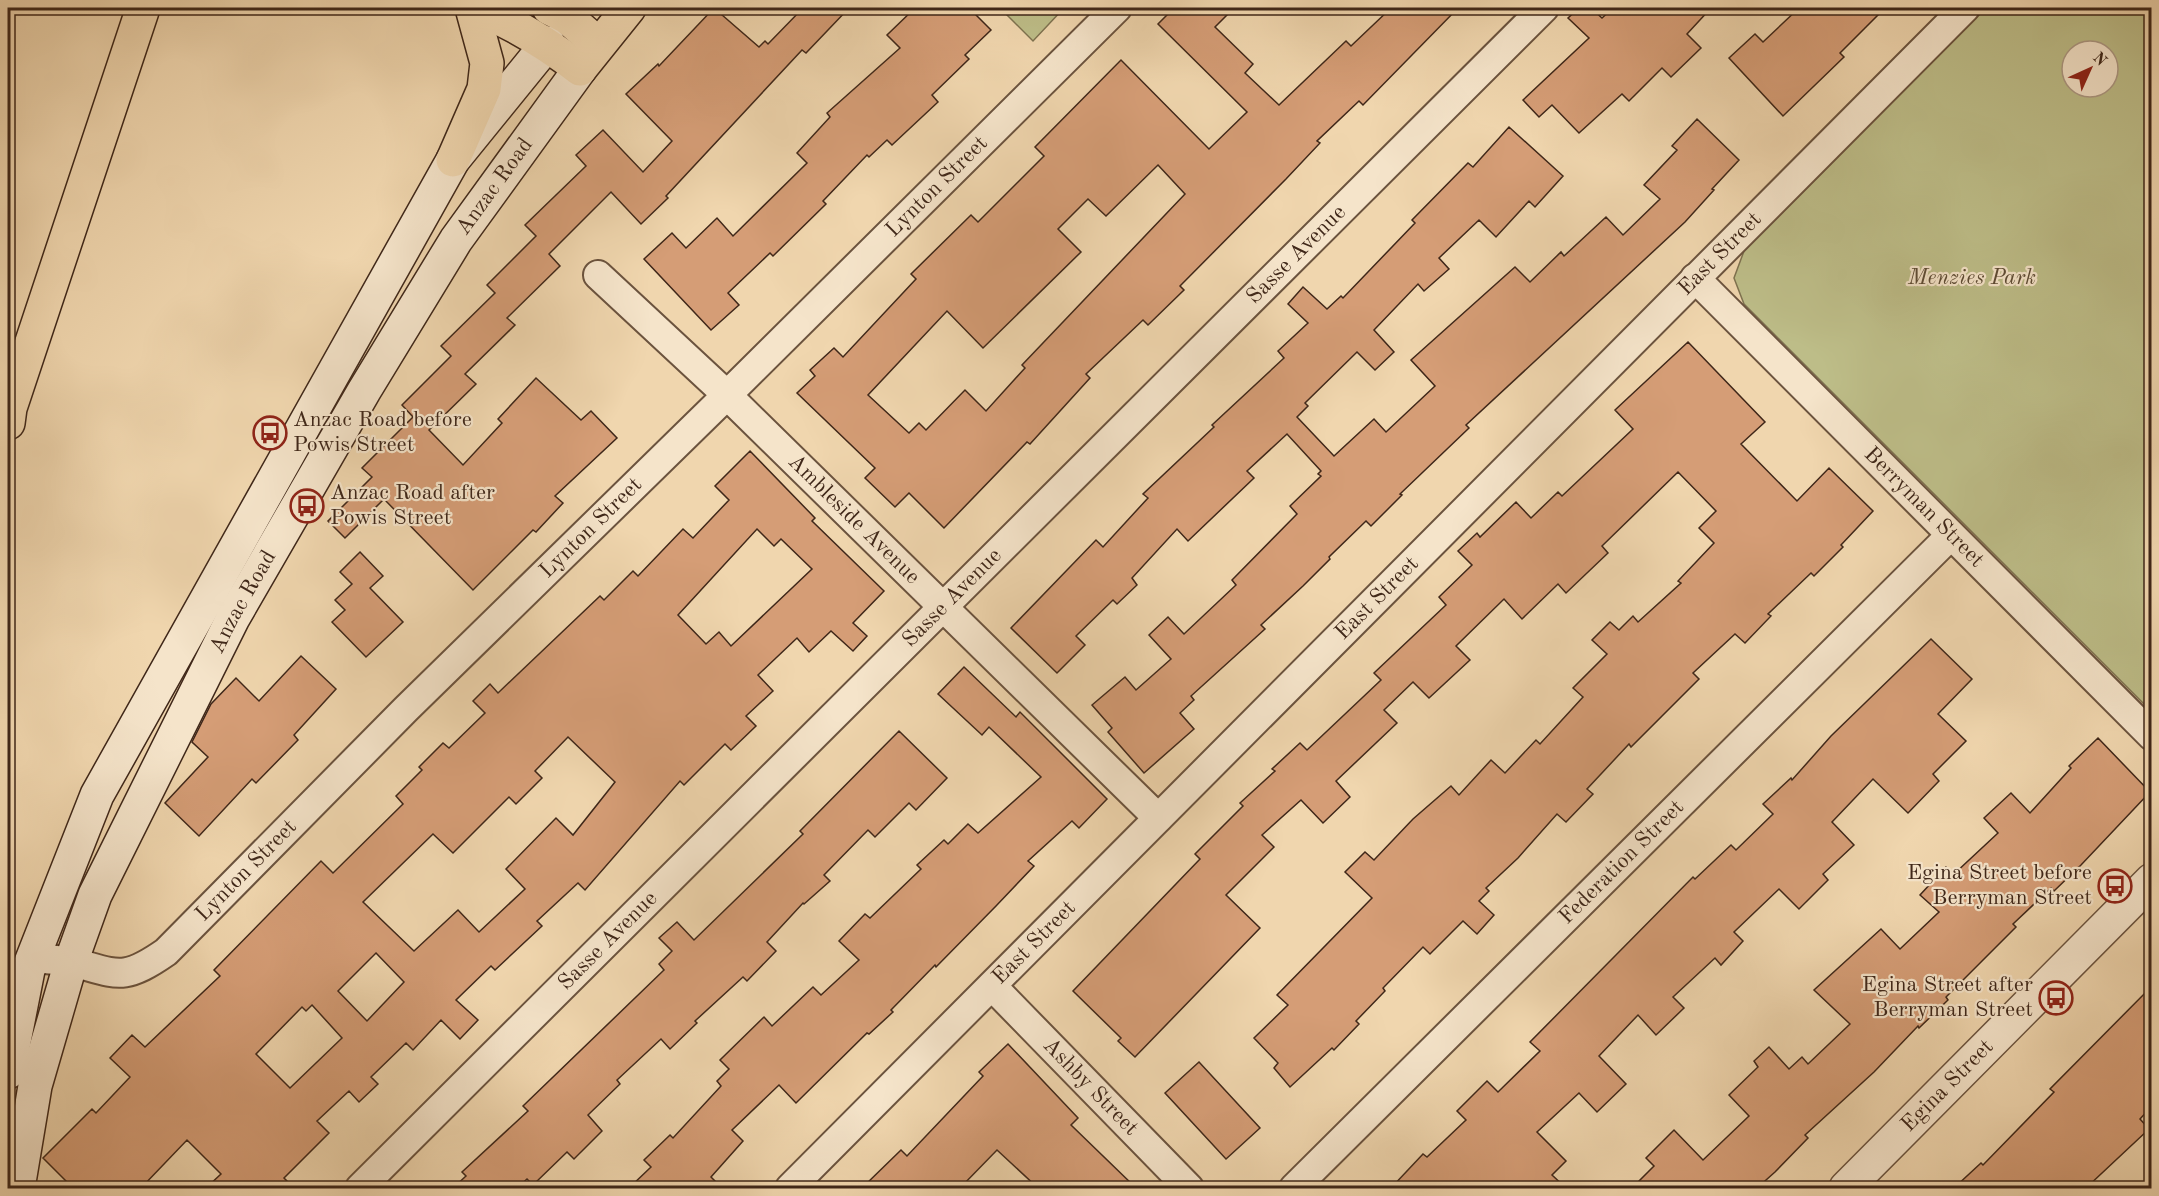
<svg xmlns="http://www.w3.org/2000/svg" width="2159" height="1196" font-family="'Old Standard TT',serif">
<rect width="100%" height="100%" fill="#f0d6ae"/>
<filter id="stains"><feTurbulence type="fractalNoise" baseFrequency=".00333" numOctaves="4"/><feColorMatrix values="0 0 0 0 .2 0 0 0 0 .09 0 0 0 0 .02 0 0 0 .5 -.17"/></filter>
<radialGradient id="worn" r=".72"><stop offset=".6" stop-color="#630" stop-opacity="0"/><stop offset="1" stop-color="#630" stop-opacity=".3"/></radialGradient>
<g fill="#bdbd88" stroke="#7e7250" stroke-width="1.5" fill-rule="evenodd">
<path d="M 1000,8 L 1064,8 L 1033,41 Z"/>
<path d="M 1986,8 L 2151,8 L 2151,711 L 1744,304 L 1734,278 L 1744,251 ZM 2072,51 L 2108,51 L 2108,87 L 2072,87 Z"/>
</g>
<g fill="#d59d76" stroke="#3f2719" stroke-width="1.5" fill-rule="evenodd">
<path d="M 714,8 L 759,47 L 765,41 L 768,44 L 803,8 L 849,8 L 806,53 L 802,50 L 666,196 L 668,198 L 641,224 L 611,192 L 549,254 L 560,266 L 507,318 L 515,325 L 465,374 L 476,384 L 429,430 L 463,465 L 502,423 L 498,419 L 536,378 L 581,420 L 591,411 L 617,438 L 555,496 L 563,503 L 536,532 L 533,530 L 473,590 L 384,499 L 345,538 L 328,521 L 372,477 L 362,468 L 413,417 L 402,405 L 451,356 L 441,346 L 495,293 L 487,285 L 536,236 L 525,225 L 586,166 L 576,155 L 603,130 L 643,172 L 672,141 L 626,94 L 658,64 L 659,66 Z"/>
<path d="M 915,8 L 969,8 L 991,30 L 965,55 L 969,59 L 932,95 L 938,102 L 892,145 L 887,140 L 869,157 L 867,155 L 823,201 L 826,204 L 773,256 L 770,253 L 728,293 L 739,305 L 711,330 L 644,259 L 672,233 L 686,248 L 717,218 L 733,236 L 807,163 L 797,153 L 830,117 L 827,113 L 900,48 L 887,35 Z"/>
<path d="M 1174,8 L 1234,8 L 1215,27 L 1253,64 L 1245,73 L 1279,105 L 1346,41 L 1351,46 L 1391,8 L 1458,8 L 1363,105 L 1359,101 L 1317,141 L 1320,143 L 1286,179 L 1180,286 L 1184,290 L 1148,325 L 1143,320 L 1086,374 L 1090,378 L 1030,444 L 1027,442 L 944,528 L 909,493 L 895,507 L 865,478 L 875,468 L 797,393 L 815,376 L 810,370 L 834,348 L 843,357 L 916,279 L 911,274 L 971,215 L 978,222 L 1044,156 L 1035,147 L 1121,60 L 1209,149 L 1247,112 L 1158,24 ZM 1158,165 L 1185,194 L 1022,365 L 1025,368 L 986,411 L 965,390 L 926,430 L 919,423 L 909,433 L 868,395 L 947,311 L 983,348 L 1081,252 L 1058,229 L 1088,199 L 1106,216 Z"/>
<path d="M 1579,8 L 1591,8 L 1602,18 L 1613,8 L 1711,8 L 1687,34 L 1701,48 L 1671,77 L 1662,68 L 1629,101 L 1622,94 L 1579,133 L 1552,105 L 1539,117 L 1523,100 L 1589,38 L 1568,18 Z"/>
<path d="M 1799,8 L 1885,8 L 1840,53 L 1844,57 L 1783,116 L 1729,58 L 1755,34 L 1763,42 Z"/>
<path d="M 1697,119 L 1739,160 L 1712,189 L 1714,190 L 1685,222 L 1466,425 L 1469,428 L 1400,494 L 1402,495 L 1371,526 L 1366,521 L 1329,557 L 1330,559 L 1303,586 L 1261,625 L 1265,629 L 1191,696 L 1194,700 L 1180,713 L 1194,729 L 1144,773 L 1108,732 L 1112,728 L 1092,705 L 1125,677 L 1136,690 L 1171,659 L 1149,635 L 1168,617 L 1184,634 L 1236,585 L 1232,580 L 1297,514 L 1290,506 L 1321,476 L 1318,474 L 1321,471 L 1287,434 L 1247,471 L 1254,478 L 1188,541 L 1177,529 L 1132,578 L 1137,585 L 1117,604 L 1113,600 L 1076,636 L 1085,645 L 1057,673 L 1011,628 L 1096,540 L 1103,547 L 1148,498 L 1143,494 L 1214,427 L 1212,425 L 1284,358 L 1278,351 L 1308,323 L 1288,304 L 1303,287 L 1327,309 L 1341,296 L 1343,298 L 1415,223 L 1412,220 L 1468,163 L 1473,167 L 1509,127 L 1563,176 L 1535,207 L 1529,201 L 1496,237 L 1479,220 L 1439,258 L 1449,269 L 1424,291 L 1418,284 L 1374,330 L 1394,352 L 1375,370 L 1357,352 L 1305,403 L 1308,406 L 1297,417 L 1334,456 L 1374,419 L 1386,432 L 1435,386 L 1411,360 L 1515,267 L 1530,282 L 1561,252 L 1564,256 L 1606,217 L 1623,235 L 1660,199 L 1644,185 L 1677,150 L 1672,146 Z"/>
<path d="M 1688,342 L 1765,422 L 1741,444 L 1797,501 L 1829,468 L 1873,511 L 1841,545 L 1843,547 L 1814,576 L 1811,573 L 1768,614 L 1771,616 L 1745,643 L 1735,634 L 1693,673 L 1699,679 L 1631,747 L 1629,744 L 1587,789 L 1593,794 L 1566,822 L 1557,814 L 1518,858 L 1486,888 L 1489,891 L 1479,901 L 1494,915 L 1477,934 L 1463,921 L 1430,954 L 1423,947 L 1383,988 L 1385,991 L 1356,1021 L 1359,1024 L 1334,1050 L 1332,1048 L 1290,1087 L 1274,1068 L 1278,1063 L 1254,1038 L 1288,1005 L 1277,995 L 1372,898 L 1345,872 L 1365,852 L 1374,860 L 1413,819 L 1451,786 L 1459,795 L 1491,760 L 1505,773 L 1536,740 L 1540,744 L 1583,697 L 1573,688 L 1607,654 L 1592,640 L 1610,622 L 1619,630 L 1633,616 L 1638,622 L 1681,583 L 1678,581 L 1714,543 L 1699,528 L 1716,511 L 1678,472 L 1602,546 L 1608,553 L 1566,593 L 1558,584 L 1522,619 L 1504,599 L 1456,646 L 1470,660 L 1429,698 L 1413,682 L 1384,710 L 1397,723 L 1336,781 L 1350,797 L 1323,823 L 1301,800 L 1262,835 L 1274,847 L 1226,895 L 1260,928 L 1135,1057 L 1118,1041 L 1121,1038 L 1073,991 L 1200,859 L 1195,854 L 1243,806 L 1240,803 L 1275,771 L 1272,769 L 1300,743 L 1307,750 L 1381,680 L 1374,673 L 1446,605 L 1439,597 L 1472,565 L 1458,551 L 1477,533 L 1480,537 L 1516,502 L 1531,518 L 1558,492 L 1562,496 L 1633,429 L 1615,410 Z"/>
<path d="M 750,451 L 815,518 L 812,521 L 884,591 L 853,623 L 867,636 L 853,651 L 831,631 L 809,652 L 797,638 L 758,675 L 773,691 L 746,716 L 756,726 L 731,750 L 725,744 L 684,785 L 680,781 L 585,890 L 578,883 L 537,921 L 542,926 L 495,970 L 491,966 L 456,1000 L 478,1020 L 460,1039 L 441,1020 L 413,1050 L 406,1043 L 371,1077 L 378,1084 L 359,1102 L 349,1091 L 317,1121 L 329,1133 L 284,1178 L 294,1188 L 206,1188 L 221,1174 L 187,1140 L 141,1188 L 73,1188 L 43,1158 L 92,1109 L 96,1113 L 130,1077 L 110,1058 L 132,1035 L 145,1047 L 220,976 L 214,970 L 321,861 L 333,873 L 403,804 L 396,796 L 422,770 L 419,767 L 443,743 L 449,748 L 485,713 L 473,701 L 490,684 L 498,693 L 600,596 L 604,600 L 633,571 L 638,576 L 683,529 L 693,538 L 729,500 L 715,486 ZM 757,529 L 774,546 L 781,539 L 812,569 L 731,646 L 719,632 L 706,644 L 678,615 ZM 568,737 L 615,782 L 573,835 L 556,818 L 506,869 L 525,889 L 479,932 L 458,910 L 414,951 L 363,902 L 433,834 L 453,853 L 509,797 L 516,804 L 542,778 L 535,771 ZM 376,953 L 404,982 L 367,1021 L 338,991 ZM 312,1005 L 342,1038 L 290,1088 L 256,1054 L 302,1007 L 306,1011 Z"/>
<path d="M 360,552 L 383,576 L 370,588 L 403,622 L 366,657 L 332,622 L 345,610 L 335,600 L 352,584 L 340,572 Z"/>
<path d="M 1931,639 L 1972,679 L 1938,714 L 1966,741 L 1933,774 L 1939,781 L 1908,813 L 1873,779 L 1832,822 L 1854,845 L 1823,874 L 1828,880 L 1799,909 L 1779,889 L 1734,932 L 1743,941 L 1721,965 L 1715,958 L 1673,997 L 1684,1008 L 1656,1035 L 1638,1015 L 1599,1056 L 1626,1084 L 1597,1112 L 1579,1093 L 1537,1132 L 1566,1161 L 1552,1175 L 1566,1188 L 1391,1188 L 1423,1154 L 1427,1157 L 1466,1120 L 1457,1111 L 1487,1081 L 1498,1092 L 1540,1051 L 1530,1042 L 1693,877 L 1695,879 L 1731,845 L 1736,850 L 1773,814 L 1763,804 L 1791,778 L 1792,780 L 1831,736 Z"/>
<path d="M 301,656 L 336,689 L 294,735 L 298,740 L 256,783 L 252,779 L 199,836 L 165,803 L 208,757 L 192,742 L 211,704 L 236,678 L 259,701 Z"/>
<path d="M 964,667 L 1016,717 L 1020,712 L 1107,799 L 1079,828 L 1072,821 L 1028,861 L 1034,866 L 996,906 L 936,967 L 935,965 L 891,1010 L 893,1012 L 869,1034 L 867,1033 L 796,1103 L 779,1085 L 732,1130 L 743,1141 L 711,1177 L 722,1188 L 629,1188 L 651,1167 L 644,1160 L 670,1135 L 673,1138 L 721,1086 L 717,1081 L 729,1069 L 720,1060 L 764,1017 L 772,1026 L 813,987 L 821,995 L 859,960 L 839,941 L 865,914 L 870,918 L 921,869 L 917,865 L 944,840 L 948,844 L 968,824 L 978,833 L 1041,777 L 989,727 L 982,735 L 938,694 Z"/>
<path d="M 899,731 L 947,778 L 916,810 L 909,803 L 875,837 L 868,830 L 824,875 L 830,881 L 804,904 L 803,903 L 767,942 L 776,951 L 747,981 L 743,977 L 695,1021 L 697,1023 L 670,1049 L 661,1039 L 617,1080 L 620,1084 L 588,1115 L 602,1131 L 574,1159 L 567,1152 L 533,1185 L 527,1179 L 517,1188 L 453,1188 L 466,1176 L 462,1172 L 528,1111 L 523,1106 L 664,970 L 659,964 L 672,951 L 659,938 L 677,922 L 694,940 L 803,834 L 800,831 Z"/>
<path d="M 2098,738 L 2150,792 L 2081,865 L 2054,891 L 2051,888 L 2013,924 L 2016,927 L 1946,997 L 1948,1000 L 1919,1028 L 1918,1026 L 1874,1072 L 1805,1135 L 1808,1138 L 1775,1172 L 1757,1188 L 1632,1188 L 1654,1166 L 1646,1158 L 1674,1130 L 1703,1160 L 1749,1116 L 1729,1095 L 1758,1067 L 1754,1061 L 1769,1047 L 1789,1069 L 1802,1057 L 1808,1064 L 1850,1024 L 1814,990 L 1881,929 L 1900,949 L 1939,912 L 1920,895 L 1946,867 L 1954,874 L 1998,833 L 1984,818 L 2011,793 L 2030,813 L 2071,768 L 2069,766 Z"/>
<path d="M 2151,987 L 2151,1107 L 2140,1119 L 2149,1129 L 2086,1188 L 1954,1188 L 1981,1163 L 1983,1165 L 2054,1092 L 2050,1089 Z"/>
<path d="M 1008,1044 L 1078,1118 L 1071,1125 L 1136,1188 L 1038,1188 L 997,1150 L 960,1188 L 862,1188 L 901,1150 L 907,1156 L 983,1076 L 979,1072 Z"/>
<path d="M 1199,1062 L 1260,1128 L 1226,1159 L 1165,1093 Z"/>
</g>
<g fill="none" stroke-linecap="round" stroke-linejoin="round">
<g stroke="#6b533e" stroke-width="32">
<g id="minor">
<path id="s1" d="M 598,275 L 727,395 L 1158,818"/>
<path id="s2" d="M 1695,278 L 2152,736"/>
<path id="s3" d="M 33,958 C 46,959 59,960 72,962 C 118,974 123,982 166,952 L 406,709 L 727,395 L 1117,8"/>
<path id="s4" d="M 992,986 L 1189,1188"/>
<path id="s5" d="M 360,1188 L 1544,8"/>
<path id="s6" d="M 790,1188 L 1965,8"/>
<path id="s7" d="M 1294,1188 L 1950,536"/>
</g>
</g>
<g stroke="#6b533e" stroke-width="36">
<g id="tertiary">
<path id="s8" d="M 1846,1188 L 2152,880"/>
</g>
</g>
<g stroke="#3f2719" stroke-width="36">
<g id="secondary">
<path d="M 8,1072 L 28,970 L 97,795 L 453,160 L 548,43"/>
<path id="s9" d="M 18,1188 L 35,1086 L 71,962 L 95,895 L 233,618 L 364,391 L 456,240 L 580,69"/>
</g>
</g>
<g stroke="#3f2719" stroke-width="36">
<g id="primary">
<path d="M 477,8 C 515,24 547,43 580,69 L 629,8"/>
<path d="M 549,8 L 567,17 L 598,44"/>
<path d="M 453,160 L 484,89 L 487,63 L 472,8"/>
</g>
</g>
<g stroke="#3f2719" stroke-width="36">
<path id="motorway" d="M 8,423 L 10,408 L 143,8"/>
</g>
<use href="#minor" stroke="#f5e4ca" stroke-width="28"/>
<use href="#tertiary" stroke="#f5e4ca" stroke-width="33"/>
<use href="#secondary" stroke="#f5e4ca" stroke-width="33"/>
<use href="#primary" stroke="#f0d6ae" stroke-width="33"/>
<use href="#motorway" stroke="#f0d6ae" stroke-width="33"/>
</g>
<defs>
<g id="bus-ring" transform="scale(1.725)"><circle r="9.5" fill="#f5e4ca" stroke="#8f2418" stroke-width="1.5"/><path d="M-5-6H5V4H4V6H2V4H-2V6H-4V4H-5ZM-3.5-4V0h7V-4ZM-3.5 1.2v1.5H-2V1.2ZM2 1.2v1.5H3.5V1.2Z" fill="#8f2418"/></g>
</defs>
<g fill-rule="evenodd">
<use href="#bus-ring" x="270" y="433"/>
<use href="#bus-ring" x="307" y="506"/>
<use href="#bus-ring" x="2115" y="886"/>
<use href="#bus-ring" x="2056" y="998"/>
</g>
<g text-anchor="middle" dominant-baseline="central" stroke-width="4.5" stroke-linejoin="round" paint-order="stroke">
<g font-size="22" fill="#3f2719" stroke="#f5e4ca">
<text stroke="none"><textPath href="#s9" startOffset="1118">Anzac Road</textPath></text>
<text stroke="none"><textPath href="#s3" startOffset="1226">Lynton Street</textPath></text>
<text stroke="none"><textPath href="#s6" startOffset="1318">East Street</textPath></text>
<text stroke="none"><textPath href="#s5" startOffset="1322">Sasse Avenue</textPath></text>
<text stroke="none"><textPath href="#s2" startOffset="324">Berryman Street</textPath></text>
<text stroke="none"><textPath href="#s1" startOffset="354">Ambleside Avenue</textPath></text>
<text stroke="none"><textPath href="#s3" startOffset="740">Lynton Street</textPath></text>
<text stroke="none"><textPath href="#s6" startOffset="832">East Street</textPath></text>
<text stroke="none"><textPath href="#s5" startOffset="836">Sasse Avenue</textPath></text>
<text stroke="none"><textPath href="#s9" startOffset="632">Anzac Road</textPath></text>
<text stroke="none"><textPath href="#s7" startOffset="462">Federation Street</textPath></text>
<text stroke="none"><textPath href="#s3" startOffset="254">Lynton Street</textPath></text>
<text stroke="none"><textPath href="#s5" startOffset="350">Sasse Avenue</textPath></text>
<text stroke="none"><textPath href="#s6" startOffset="346">East Street</textPath></text>
<text stroke="none"><textPath href="#s8" startOffset="144">Egina Street</textPath></text>
<text stroke="none"><textPath href="#s4" startOffset="141">Ashby Street</textPath></text>
</g>
<g font-size="22" font-style="italic" fill="#5e4c35" stroke="#f5e4ca">
<text x="1972" y="278">Menzies Park</text>
</g>
<g font-size="22" fill="#3f2719" stroke="#f5e4ca" text-anchor="start">
<text x="293" y="420">Anzac Road before<tspan x="293" dy="25">Powis Street</tspan></text>
<text x="330" y="493">Anzac Road after<tspan x="330" dy="25">Powis Street</tspan></text>
<text x="2092" y="873" text-anchor="end">Egina Street before<tspan x="2092" dy="25">Berryman Street</tspan></text>
<text x="2033" y="985" text-anchor="end">Egina Street after<tspan x="2033" dy="25">Berryman Street</tspan></text>
</g>
</g>
<rect width="2159" height="1196" fill="none" stroke="#f0d6ae" stroke-width="30"/>
<rect x="9" y="9" width="2141" height="1178" fill="none" stroke="#3f2719" stroke-width="3"/>
<rect x="15" y="15" width="2129" height="1166" fill="none" stroke="#3f2719" stroke-width="1.5"/>
<g transform="translate(2090 69) rotate(45)"><circle r="28" fill="#f5e4ca" stroke="#ac9883" stroke-width="1.5"/>
<path d="M0-4.5L10 22L0 15L-10 22Z" fill="#8f2418"/>
<text y="-9" font-size="16" font-weight="bold" text-anchor="middle" fill="#3f2719">N</text>
</g>
<rect width="100%" height="100%" filter="url(#stains)"/>
<rect width="100%" height="100%" fill="url(#worn)"/>
</svg>
